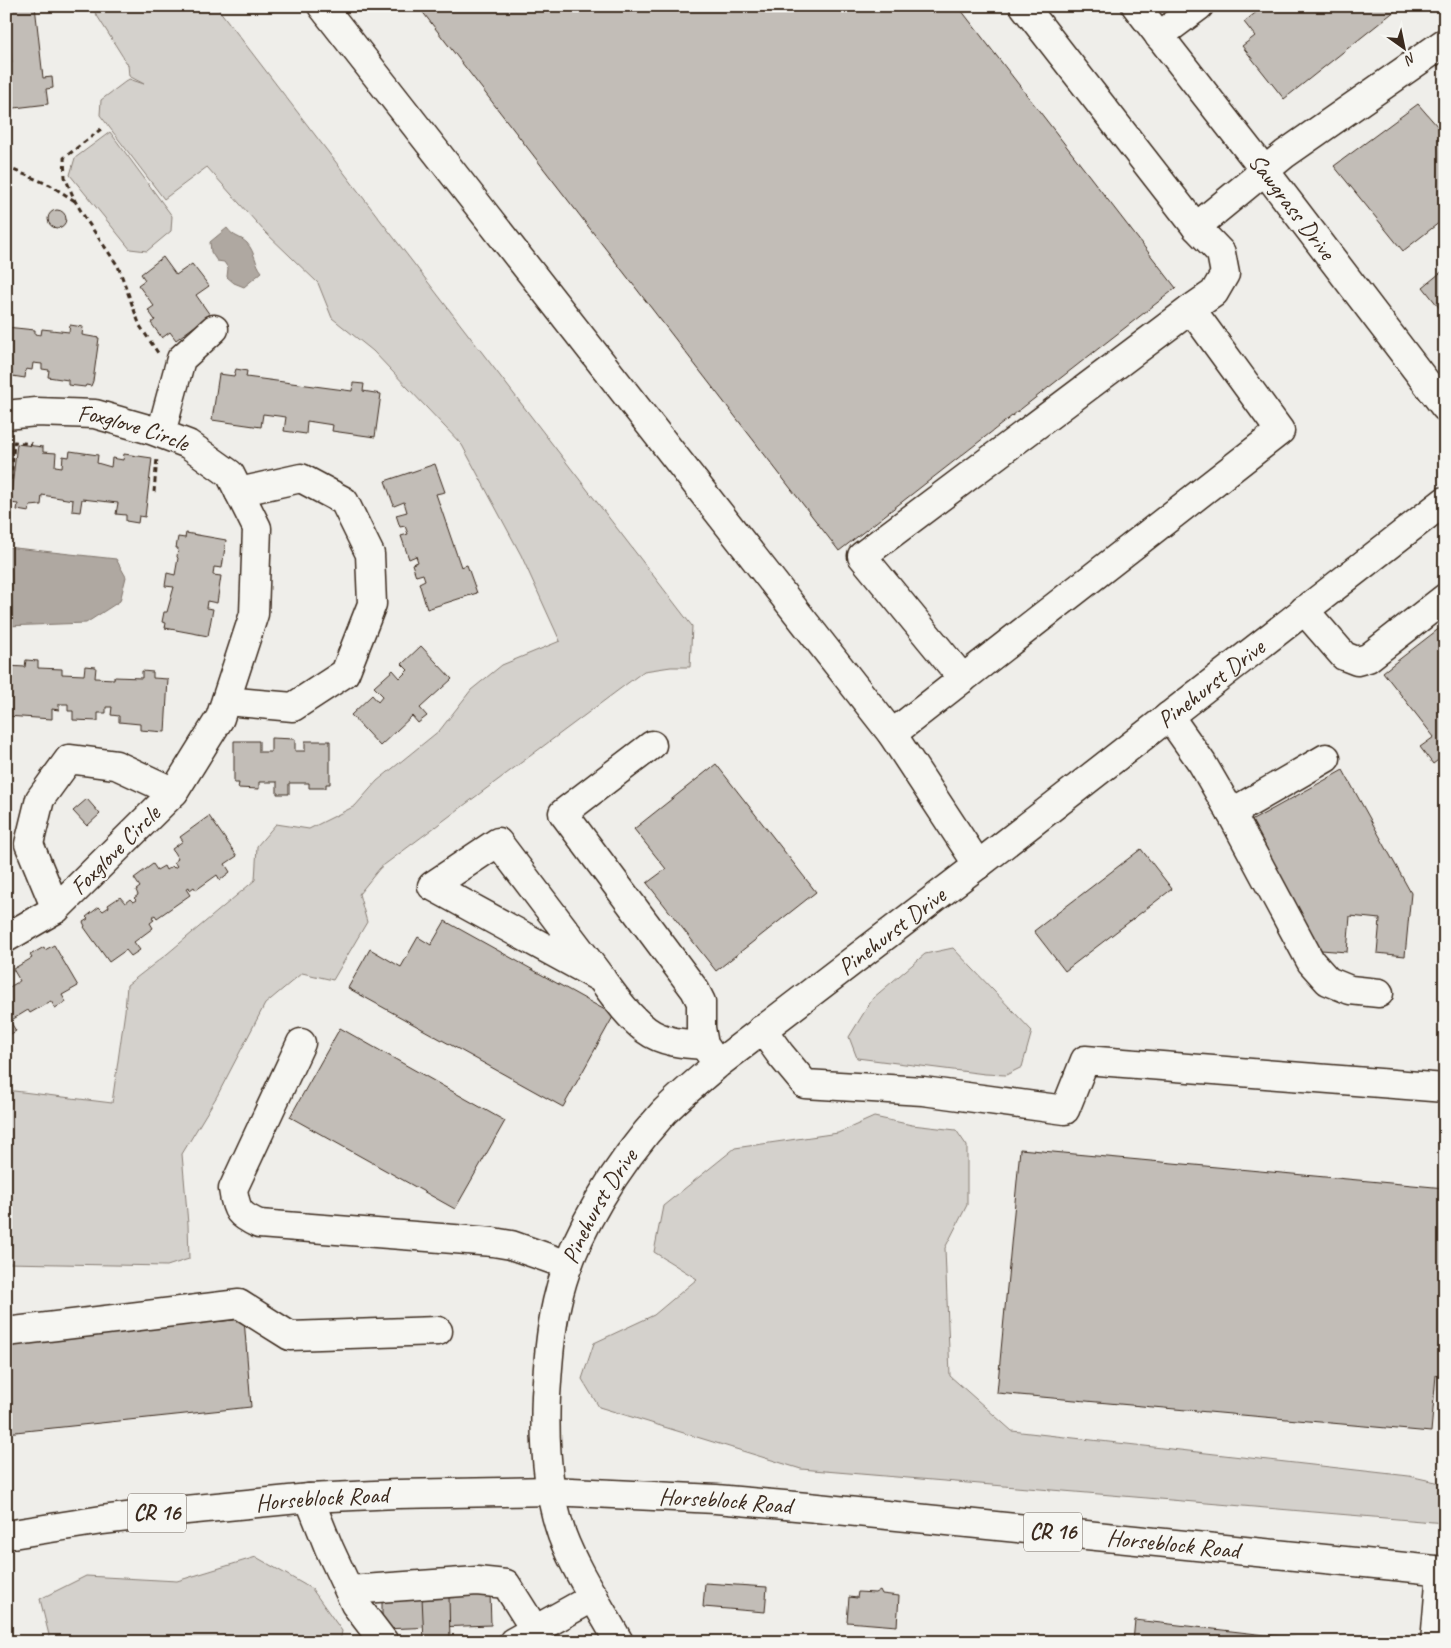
<svg xmlns="http://www.w3.org/2000/svg" width="1451" height="1648" font-family="Caveat,sans-serif">
<rect width="100%" height="100%" fill="#efeeea"/>
<filter id="ink" filterUnits="userSpaceOnUse"><feTurbulence type="fractalNoise" baseFrequency=".02" numOctaves="2"/><feDisplacementMap in="SourceGraphic" scale="10" xChannelSelector="R" yChannelSelector="G"/><feConvolveMatrix kernelMatrix="1 2 1 2 8 2 1 2 1" color-interpolation-filters="sRGB"/></filter>
<g filter="url(#ink)">
<g fill="#d4d1cc" stroke="#887e75">
<path d="M 91,6 L 216,6 L 692,626 L 690,667 L 671,667 L 644,671 L 380,868 L 359,894 L 367,922 L 333,980 L 302,973 L 265,1004 L 217,1096 L 182,1154 L 188,1224 L 189,1259 L 167,1266 L 6,1263 L 6,1090 L 112,1103 L 125,1011 L 127,985 L 167,954 L 255,880 L 257,846 L 276,824 L 309,829 L 355,806 L 377,781 L 440,730 L 471,690 L 502,665 L 560,641 L 521,555 L 462,445 L 373,351 L 332,318 L 318,283 L 264,231 L 207,167 L 164,199 L 100,115 L 101,100 L 129,79 L 144,84 L 129,76 L 128,65 Z"/>
<path d="M 110,132 L 172,216 L 171,231 L 147,251 L 130,249 L 70,175 L 75,158 Z"/>
<path d="M 953,948 L 1032,1031 L 1022,1067 L 1006,1075 L 985,1074 L 857,1058 L 849,1037 L 873,998 L 925,954 Z"/>
<path d="M 874,1117 L 912,1125 L 956,1130 L 967,1146 L 967,1205 L 945,1248 L 950,1376 L 1012,1431 L 1409,1476 L 1445,1484 L 1445,1523 L 801,1469 L 599,1407 L 582,1379 L 594,1343 L 654,1315 L 697,1279 L 654,1252 L 663,1206 L 735,1148 L 838,1133 Z"/>
<path d="M 256,1557 L 312,1589 L 342,1631 L 340,1642 L 52,1642 L 50,1639 L 40,1599 L 86,1576 L 177,1581 Z"/>
</g>
<g fill="#afa8a1" stroke="#81766d">
<path d="M 227,228 C 234,238 240,236 247,243 C 255,252 255,264 262,272 L 244,287 L 234,283 L 227,277 L 228,268 L 224,262 L 217,261 L 211,252 L 210,242 Z"/>
<path d="M 6,547 L 116,559 L 126,577 L 120,601 L 86,623 L 6,626 Z"/>
</g>
<g fill="#c2bdb7" stroke="#3b2a1e">
<path d="M 6,6 L 35,6 L 43,78 L 52,77 L 53,88 L 46,89 L 48,104 L 6,109 L 6,64 L 12,63 L 9,41 L 6,42 Z"/>
<path d="M 418,6 L 958,6 L 1176,288 L 839,551 Z"/>
<path d="M 1264,6 L 1401,6 L 1284,99 L 1242,46 L 1255,36 L 1244,22 Z"/>
<path d="M 1418,104 L 1445,135 L 1445,218 L 1403,251 L 1334,166 Z"/>
<circle cx="57" cy="219" r="9"/>
<path d="M 163,257 L 176,275 L 192,264 L 209,286 L 196,295 L 210,315 L 176,340 L 170,332 L 162,338 L 151,323 L 155,320 L 148,310 L 154,306 L 138,285 L 145,280 L 141,274 Z"/>
<path d="M 1445,269 L 1445,315 L 1423,287 Z"/>
<path d="M 70,325 L 83,327 L 82,335 L 99,338 L 93,381 L 91,386 L 86,385 L 85,387 L 68,385 L 68,380 L 48,377 L 49,370 L 42,369 L 42,364 L 33,363 L 32,370 L 26,369 L 25,378 L 6,375 L 6,327 L 35,330 L 35,334 L 41,335 L 42,329 L 69,332 Z"/>
<path d="M 236,369 L 247,371 L 246,377 L 352,391 L 353,383 L 364,384 L 363,391 L 381,394 L 375,437 L 332,431 L 333,425 L 307,421 L 306,434 L 284,431 L 286,417 L 263,414 L 261,427 L 212,420 L 219,374 L 234,376 Z"/>
<path d="M 17,444 L 43,447 L 43,452 L 56,453 L 55,466 L 62,467 L 63,456 L 69,457 L 70,451 L 98,455 L 97,463 L 111,467 L 112,458 L 123,460 L 124,454 L 152,458 L 145,517 L 139,516 L 138,523 L 126,521 L 126,515 L 116,514 L 118,503 L 82,499 L 80,512 L 72,511 L 73,500 L 42,495 L 41,505 L 30,506 L 29,512 L 17,510 L 18,504 L 10,503 Z"/>
<path d="M 435,464 L 445,492 L 436,494 L 461,567 L 467,565 L 477,593 L 427,609 L 419,583 L 425,580 L 423,574 L 416,576 L 412,564 L 418,562 L 416,556 L 409,559 L 401,536 L 408,534 L 405,526 L 400,527 L 396,515 L 407,512 L 404,502 L 394,506 L 385,481 Z"/>
<path d="M 186,533 L 226,540 L 222,568 L 214,567 L 213,575 L 221,576 L 217,603 L 207,601 L 206,608 L 213,609 L 208,636 L 165,628 L 166,623 L 162,622 L 164,612 L 167,612 L 174,587 L 165,586 L 167,573 L 175,575 L 178,558 L 177,557 L 178,548 L 176,548 L 178,537 L 185,538 Z"/>
<path d="M 1445,624 L 1445,755 L 1433,764 L 1420,747 L 1434,737 L 1383,672 Z"/>
<path d="M 421,646 L 452,679 L 420,708 L 427,716 L 418,723 L 412,716 L 380,746 L 351,715 L 372,695 L 378,702 L 383,696 L 374,687 L 393,670 L 400,678 L 408,670 L 402,664 Z"/>
<path d="M 26,660 L 38,661 L 38,668 L 62,669 L 62,674 L 84,675 L 85,666 L 96,667 L 95,678 L 114,679 L 114,677 L 142,678 L 142,671 L 153,672 L 153,678 L 168,679 L 165,732 L 140,730 L 140,724 L 119,722 L 119,716 L 111,715 L 112,707 L 106,707 L 106,713 L 98,713 L 98,721 L 73,720 L 73,711 L 68,711 L 68,704 L 59,704 L 59,710 L 52,709 L 52,719 L 6,716 L 7,666 L 25,667 Z"/>
<path d="M 271,738 L 295,739 L 295,751 L 305,751 L 305,741 L 330,741 L 330,784 L 326,784 L 326,788 L 309,788 L 309,783 L 289,783 L 289,794 L 277,794 L 277,782 L 259,782 L 259,789 L 238,788 L 239,783 L 234,783 L 234,741 L 259,741 L 259,752 L 271,752 Z"/>
<path d="M 716,764 L 816,892 L 716,971 L 647,883 L 666,869 L 634,829 Z"/>
<path d="M 1343,770 L 1411,893 L 1405,956 L 1377,953 L 1380,919 L 1350,916 L 1347,952 L 1321,950 L 1251,821 Z"/>
<path d="M 87,799 L 100,814 L 87,826 L 73,811 Z"/>
<path d="M 209,816 L 237,856 L 225,864 L 230,872 L 220,880 L 217,875 L 196,890 L 194,887 L 190,890 L 189,887 L 186,889 L 190,895 L 157,918 L 155,915 L 152,917 L 154,920 L 150,923 L 153,928 L 134,942 L 140,950 L 131,956 L 126,950 L 109,962 L 84,927 L 85,926 L 83,922 L 88,919 L 86,917 L 99,907 L 103,911 L 109,907 L 108,905 L 120,897 L 125,903 L 130,899 L 133,902 L 136,900 L 134,898 L 138,895 L 136,890 L 140,887 L 134,878 L 153,864 L 157,870 L 164,866 L 166,870 L 172,866 L 174,868 L 177,866 L 174,862 L 178,859 L 172,849 L 183,841 L 180,837 Z"/>
<path d="M 1141,849 L 1172,889 L 1065,971 L 1034,931 Z"/>
<path d="M 445,921 L 614,1015 L 563,1107 L 348,988 L 370,949 L 401,967 L 418,937 L 431,945 Z"/>
<path d="M 54,945 L 78,986 L 62,995 L 66,1002 L 55,1008 L 51,1001 L 30,1013 L 28,1010 L 10,1021 L 16,1031 L 6,1037 L 6,989 L 20,981 L 13,969 L 32,958 L 30,955 L 44,947 L 45,950 Z"/>
<path d="M 340,1028 L 505,1121 L 455,1209 L 290,1117 Z"/>
<path d="M 1020,1149 L 1445,1188 L 1445,1376 L 1436,1375 L 1431,1432 L 997,1393 Z"/>
<path d="M 244,1319 L 251,1407 L 6,1433 L 6,1342 Z"/>
<path d="M 705,1583 L 767,1587 L 765,1612 L 703,1607 Z"/>
<path d="M 880,1590 L 882,1594 L 899,1596 L 897,1626 L 847,1622 L 849,1597 L 857,1598 L 858,1592 L 875,1593 Z"/>
<path d="M 490,1593 L 491,1625 L 382,1629 L 382,1597 Z"/>
<path d="M 449,1596 L 450,1642 L 424,1642 L 422,1597 Z"/>
<path d="M 1135,1620 L 1327,1642 L 1133,1642 Z"/>
</g>
<g fill="none" stroke-linecap="round" stroke-linejoin="round">
<g stroke="#3b2a1e" stroke-width="31">
<g id="minor">
<path d="M 322,6 L 892,734 L 978,865"/>
<path d="M 1024,6 L 1196,227 L 1285,154 L 1444,43"/>
<path id="s1" d="M 1136,6 L 1265,171 L 1445,407"/>
<path d="M 1159,36 L 1199,6"/>
<path d="M 1191,309 L 1214,293 L 1225,274 L 1221,253 L 1196,227"/>
<path id="s2" d="M 6,415 L 36,412 L 95,414 L 151,430 L 188,444 L 230,474 L 257,528 L 254,614 L 220,718 L 174,792 L 56,909 L 6,938"/>
<path d="M 161,433 L 181,359 L 214,329"/>
<path d="M 1304,610 L 1344,656 L 1357,661 L 1368,658 L 1445,598"/>
<path d="M 226,701 L 293,707 L 345,673 L 372,604 L 370,554 L 344,501 L 301,478 L 239,492"/>
<path d="M 1169,716 L 1202,763 L 1231,813 L 1311,962 L 1328,981 L 1350,990 L 1379,993"/>
<path d="M 892,734 L 1280,431 L 1191,309 L 862,556 L 963,679"/>
<path d="M 652,745 L 563,813 L 695,990 L 701,1002 L 701,1028 L 704,1045 L 714,1059"/>
<path d="M 1231,813 L 1326,758"/>
<path d="M 56,909 L 29,844 L 40,799 L 69,759 L 116,765 L 174,792"/>
<path d="M 602,979 L 432,886 L 498,842 C 529,883 561,925 592,966 C 609,988 624,1013 646,1030 C 662,1042 684,1044 704,1045"/>
<path d="M 762,1029 L 780,1054 L 805,1084 L 923,1091 L 1065,1110 L 1085,1060 L 1445,1088"/>
<path d="M 301,1043 L 233,1189 C 236,1211 239,1215 259,1224 L 493,1242 L 511,1245 L 568,1265"/>
<path d="M 6,1332 L 239,1304 L 290,1336 L 438,1331"/>
<path d="M 309,1498 L 329,1548 L 355,1604 L 384,1642"/>
<path d="M 349,1590 L 477,1581 L 506,1584 L 535,1630"/>
<path d="M 513,1642 L 594,1597"/>
<path id="s3" d="M 619,1642 C 600,1607 576,1572 562,1535 C 547,1491 544,1441 546,1396 C 548,1365 550,1333 557,1302 C 572,1234 618,1163 664,1112 C 681,1095 699,1080 718,1064 L 978,865 L 1445,501"/>
<path d="M 1435,1642 L 1441,1571"/>
</g>
</g>
<g stroke="#3b2a1e" stroke-width="31">
<g id="major">
<path id="s4" d="M 6,1535 L 102,1520 L 186,1510 L 309,1498 L 397,1494 L 551,1491 L 716,1499 L 807,1507 L 1445,1571"/>
</g>
</g>
<g stroke="#3b2a1e" stroke-width="3" stroke-dasharray="5 4" stroke-linecap="butt">
<path d="M 101,129 L 64,158 L 65,177 L 75,201 L 87,221 L 118,266 L 140,326 L 158,353"/>
<path d="M 6,167 L 50,185 L 75,201"/>
<path d="M 11,480 L 14,442 L 32,444"/>
<path d="M 154,492 L 157,458"/>
</g>
<use href="#minor" stroke="#f6f6f2" stroke-width="28"/>
<use href="#major" stroke="#f6f6f2" stroke-width="28"/>
</g>
</g>
<g text-anchor="middle" dominant-baseline="central" stroke-width="5" stroke-linejoin="round" paint-order="stroke">
<g fill="#f6f6f2" stroke="#73675e" stroke-width="1">
<rect x="128" y="1493.5" width="58" height="39" rx="4"/>
<rect x="1024" y="1512.5" width="58" height="39" rx="4"/>
</g>
<g font-size="22" font-weight="bold" fill="#3b2a1e">
<text x="157" y="1513">CR 16</text>
<text x="1053" y="1532">CR 16</text>
</g>
<g font-size="24" fill="#3b2a1e" stroke="#f6f6f2">
<text stroke="none"><textPath href="#s1" startOffset="254">Sawgrass Drive</textPath></text>
<text stroke="none"><textPath href="#s2" startOffset="129">Foxglove Circle</textPath></text>
<text stroke="none"><textPath href="#s3" startOffset="1272">Pinehurst Drive</textPath></text>
<text transform="translate(115 850) rotate(-45)">Foxglove Circle</text>
<text stroke="none"><textPath href="#s3" startOffset="868">Pinehurst Drive</textPath></text>
<text stroke="none"><textPath href="#s3" startOffset="462">Pinehurst Drive</textPath></text>
<text stroke="none"><textPath href="#s4" startOffset="318">Horseblock Road</textPath></text>
<text stroke="none"><textPath href="#s4" startOffset="722">Horseblock Road</textPath></text>
<text stroke="none"><textPath href="#s4" startOffset="1172">Horseblock Road</textPath></text>
</g>
</g>
<rect width="1451" height="1648" fill="none" stroke="#f6f6f2" stroke-width="25"/>
<rect x="12" y="12" width="1426" height="1623" fill="none" stroke="#3b2a1e" stroke-width="2" filter="url(#ink)"/>
<g transform="translate(1404 48) rotate(147)" stroke="#f6f6f2" stroke-width="4" paint-order="stroke">
<path d="M0-4L9 19L0 12L-9 19Z" fill="#3b2a1e"/>
<text y="-8" font-size="14" font-weight="bold" text-anchor="middle" fill="#3b2a1e">N</text>
</g>
</svg>
